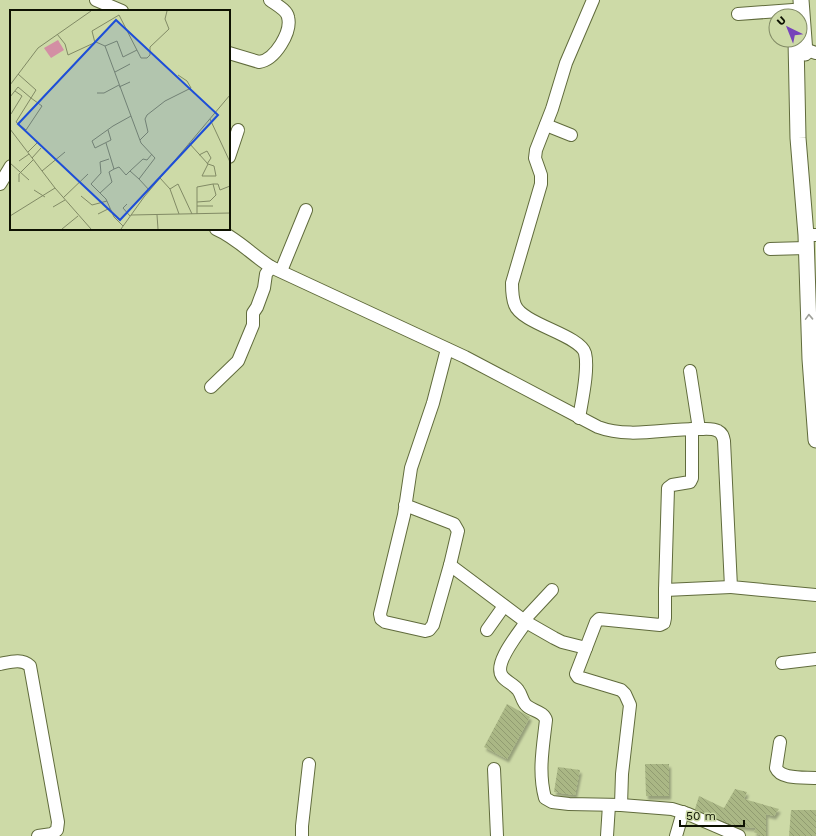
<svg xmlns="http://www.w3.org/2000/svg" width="816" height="836" font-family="'Work Sans',sans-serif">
<defs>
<pattern id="building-back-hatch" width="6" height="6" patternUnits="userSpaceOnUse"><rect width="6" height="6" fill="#aab785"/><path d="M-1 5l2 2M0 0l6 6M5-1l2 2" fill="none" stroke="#919c71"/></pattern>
<filter id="shadow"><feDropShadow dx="2" dy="3.5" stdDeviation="1" flood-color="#0004"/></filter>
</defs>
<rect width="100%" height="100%" fill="#cddaa7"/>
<g fill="url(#building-back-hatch)" filter="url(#shadow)">
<path d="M 507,704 L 530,717 L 507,759 L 484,747 Z"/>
<path d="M 645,764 L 669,764 L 669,796 L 646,796 Z"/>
<path d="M 558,767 L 580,770 L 575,795 L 554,792 Z"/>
<path d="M 735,789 L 747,792 L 744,799 L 779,809 L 774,816 L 766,814 L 766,836 L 762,836 L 754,832 L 756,828 L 736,826 L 695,809 L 699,796 L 724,808 Z"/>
<path d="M 791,810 L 816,810 L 816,836 L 789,836 Z"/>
</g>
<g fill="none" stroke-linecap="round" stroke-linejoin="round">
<g stroke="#606b3c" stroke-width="14">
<g id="minor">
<path d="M 96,0 L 122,11"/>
<path d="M 738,14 L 793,10"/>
<path d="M 798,47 L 816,53"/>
<path d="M 229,53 L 259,62 C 275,60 292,32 288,17 C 287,10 275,4 270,0"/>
<path d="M 546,125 L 571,135"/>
<path d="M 229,157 L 238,130"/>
<path d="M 0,184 L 11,166"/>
<path d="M 216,229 C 237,238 252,255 271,267 L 465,357 L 598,427 C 630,439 666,428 700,429 C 705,429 713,428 718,431 C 722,433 723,436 724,441 L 731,587 L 816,595"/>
<path d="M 806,235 L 816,235"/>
<path d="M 770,249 L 806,248"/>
<path d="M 281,271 L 306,210"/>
<path d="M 690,371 L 699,429"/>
<path d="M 211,387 L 238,361 L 253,325 L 253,313 L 257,307 L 264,288 L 266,274 L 271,267"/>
<path d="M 579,418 C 582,400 589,369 585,353 C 580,335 522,324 515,305 C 512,298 512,290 512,283 L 541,184 L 541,175 L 535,158 L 536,150 L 552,109 L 566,63 L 593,0"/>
<path d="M 405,505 L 454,524 L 458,531 L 450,565 L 433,625 L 429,630 L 425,631 L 385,622 L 381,619 L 380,614 L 404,515 L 411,468 L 433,403 L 447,349"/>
<path d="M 450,565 L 526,622 L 554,638 L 562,642 L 586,648 L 596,622 L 599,619 L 660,625 L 664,623 L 665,618 L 665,590 L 731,587"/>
<path d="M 665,590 L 668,488 L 672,485 L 690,482 L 692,478 L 692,429"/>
<path d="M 524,620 L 552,590"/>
<path d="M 526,622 C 519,633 493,663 502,676 C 506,682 514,684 518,690 C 522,695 522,702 527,706 C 533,711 544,712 546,720 C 543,747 538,772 545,798 L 552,802 L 569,804 L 621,805 L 672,809 L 688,814 L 739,836"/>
<path d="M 487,630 L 504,606"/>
<path d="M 586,648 L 576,674 L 578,677 L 621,690 L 625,694 L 630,705 L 622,774 L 621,805"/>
<path d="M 782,663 L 816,659"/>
<path d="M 0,664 C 10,662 22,658 30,666 L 58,822 L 57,830 L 52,834 L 38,836"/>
<path d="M 780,742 L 776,768 C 781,780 805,777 816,778"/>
<path d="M 494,769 L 497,836"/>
<path d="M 302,836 L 302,826 L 309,764"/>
<path d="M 607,836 L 609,805"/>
<path d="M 676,836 L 683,812"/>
</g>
</g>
<g stroke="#606b3c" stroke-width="17">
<g id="major">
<path d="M 801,0 L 805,53"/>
<path d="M 796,40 L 798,138 L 806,235 L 810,359 L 816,440"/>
</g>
</g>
<use href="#minor" stroke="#fff" stroke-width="12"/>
<use href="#major" stroke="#fff" stroke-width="15"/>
</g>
<defs><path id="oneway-chevron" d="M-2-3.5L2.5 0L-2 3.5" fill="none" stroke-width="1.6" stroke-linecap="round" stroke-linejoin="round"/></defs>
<use stroke="#9fa09a" href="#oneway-chevron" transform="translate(809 317) rotate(-92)"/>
<g transform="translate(10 10)">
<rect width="220" height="220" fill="#cddaa7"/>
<path d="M 48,30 L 54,40 L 41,48 L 34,38 Z" fill="#d38fa4"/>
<path fill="none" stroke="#818a65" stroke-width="1" d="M 47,24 L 55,34 L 58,45 L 86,32 L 95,36 L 131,133 L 145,148 L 129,169 L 140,181M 85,33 L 82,21 L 109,5 L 131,48 L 137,48 L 140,45 L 140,37 L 159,19 L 155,9 L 157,1M 95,36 L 107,31 L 113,47 L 127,40M 105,62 L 120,54M 0,75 L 28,38 L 81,1M 109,77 L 120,72M 87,83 L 94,83 L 109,75M 0,87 L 8,77 L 21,88 L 32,96 L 16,120 L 6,112 L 26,80 L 8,64M 1,104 L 12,86 L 5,81M 200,109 L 220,152M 0,119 L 45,178 L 81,219M 98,120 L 101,130 L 85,138 L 82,131 L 103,116 L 121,106M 130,130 L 138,122 L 135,109 L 137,105 L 155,91 L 181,78 L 177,71 L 168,65M 96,133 L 104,159 L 109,157 L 116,165 L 120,161 L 129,169M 179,133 L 198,154 L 204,156 L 206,166 L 192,166 L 198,154M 18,142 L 28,132M 189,145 L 197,141 L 201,148 L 197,154M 22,148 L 31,138M 99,149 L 90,152 L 91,163 L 81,174 L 96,189 L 104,207 L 113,216M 9,151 L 19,144M 0,153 L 19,170M 32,161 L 55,142M 120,161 L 133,149 L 137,150 L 142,144M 150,168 L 160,179 L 169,204M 9,172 L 9,164 L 23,150M 203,174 L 208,174 L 210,180 L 220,176M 160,179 L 168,174 L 182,204M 24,180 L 35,187M 90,183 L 102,172 L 99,162 L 104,159M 71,186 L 82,195 L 97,191M 53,188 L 78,164M 187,192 L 187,177 L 203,174 L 206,185 L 200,191 L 187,192 L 187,204M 117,194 L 113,198 L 120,206M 187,196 L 203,196M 43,197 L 55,190M 88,204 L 100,198M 121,205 L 220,203M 147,205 L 148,219M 0,206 L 45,178M 52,219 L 68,206M 111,219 L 134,187 L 220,85"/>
<path fill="#1d4ed8" fill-opacity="0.15" stroke="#1d4ed8" stroke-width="2" d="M 106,10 L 208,105 L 110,210 L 8,114 Z"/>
<rect width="220" height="220" fill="none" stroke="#0e1202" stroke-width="2"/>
</g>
<g transform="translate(788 28) rotate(317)"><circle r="19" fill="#cddaa7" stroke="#818a65"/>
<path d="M0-3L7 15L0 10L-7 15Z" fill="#7643ba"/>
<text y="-6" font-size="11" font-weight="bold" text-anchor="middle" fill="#0e1202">U</text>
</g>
<path d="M680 820v6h64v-6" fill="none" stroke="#0e1202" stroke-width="2"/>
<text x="686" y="820" font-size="12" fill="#0e1202" stroke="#cddaa7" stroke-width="3" paint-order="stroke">50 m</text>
</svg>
